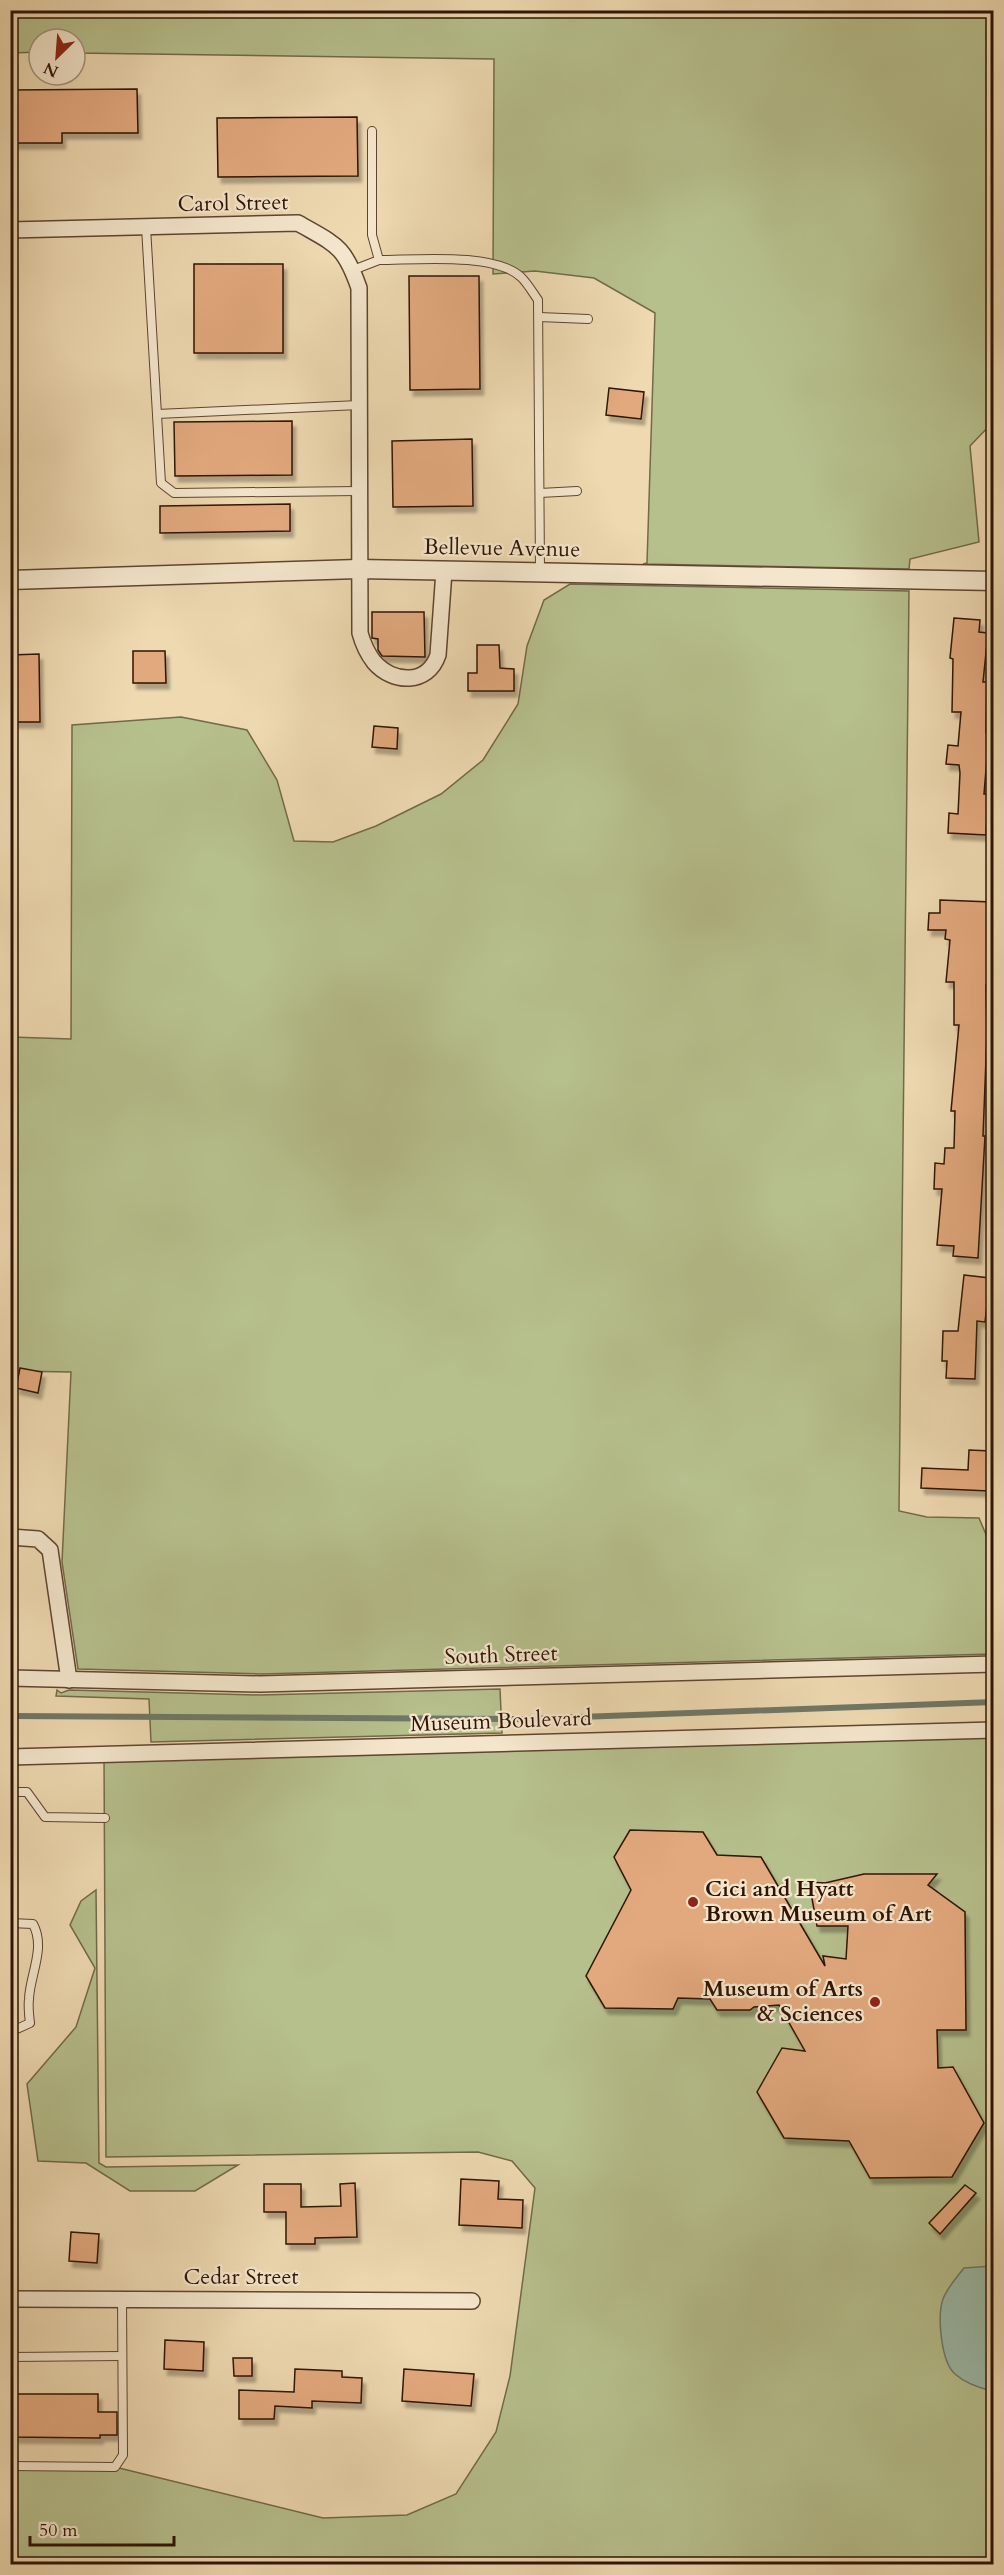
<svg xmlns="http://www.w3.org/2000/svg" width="1004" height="2575" font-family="Cardo,serif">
<defs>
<filter id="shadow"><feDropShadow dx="3.5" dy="6" stdDeviation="1.5" flood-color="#0004"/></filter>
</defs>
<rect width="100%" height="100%" fill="#eed9b1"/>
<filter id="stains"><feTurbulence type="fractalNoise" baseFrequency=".00333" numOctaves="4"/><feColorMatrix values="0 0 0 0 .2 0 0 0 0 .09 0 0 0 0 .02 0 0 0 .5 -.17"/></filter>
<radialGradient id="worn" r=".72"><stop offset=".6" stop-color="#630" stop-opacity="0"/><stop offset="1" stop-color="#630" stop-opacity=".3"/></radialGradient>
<g fill="#b6c08d" stroke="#726a49" stroke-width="1.5">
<path d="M 10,11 L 993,11 L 993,422 L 970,446 L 979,542 L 910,559 L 909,569 L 643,564 L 647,563 L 655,313 L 594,278 L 535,271 L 493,274 L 494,59 L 75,53 L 75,39 L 39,39 L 39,52 L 11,53 Z"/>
<path d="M 570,584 L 909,591 L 899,1511 L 927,1517 L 979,1518 L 993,1551 L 993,1654 L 262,1674 L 78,1669 L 62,1562 L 71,1372 L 11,1371 L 11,1037 L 71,1039 L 72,725 L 181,717 L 247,730 L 277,780 L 294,841 L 333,842 L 376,826 L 441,794 L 483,760 L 518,704 L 527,646 L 544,600 Z"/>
<path d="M 500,1689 L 502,1733 L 151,1742 L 149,1699 L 56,1696 L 57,1690 L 61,1693 L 69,1690 L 260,1695 Z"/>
<path d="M 993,1730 L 993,2564 L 11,2564 L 11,2466 L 115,2467 L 323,2518 L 407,2515 L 456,2494 L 496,2432 L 510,2376 L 535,2188 L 512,2161 L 478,2152 L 106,2157 L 104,1755 Z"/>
<path d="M 96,1890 L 99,2163 L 106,2167 L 238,2165 L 195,2191 L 130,2191 L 86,2163 L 38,2161 L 27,2084 L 76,2027 L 95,1968 L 70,1925 L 81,1901 Z"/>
</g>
<path fill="#9abaa8" stroke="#6f7867" stroke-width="1.5" d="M 993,2266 L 994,2390 L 993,2391 C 979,2388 966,2384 955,2374 C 941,2362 937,2316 943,2299 C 947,2288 957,2277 964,2268 Z"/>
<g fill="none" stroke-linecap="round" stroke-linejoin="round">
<path stroke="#6f7867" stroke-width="6" d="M 10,1716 L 525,1719 L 994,1702"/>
</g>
<g fill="#e3a97e" stroke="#2f1405" stroke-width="1.5" filter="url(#shadow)">
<path d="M 137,89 L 138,133 L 62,133 L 62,143 L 10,143 L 10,90 Z"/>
<path d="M 357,117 L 358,176 L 218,177 L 217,118 Z"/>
<rect x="194" y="264" width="89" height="89"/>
<path d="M 409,276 L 479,276 L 480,389 L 410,390 Z"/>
<path d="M 609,388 L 644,392 L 641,419 L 606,415 Z"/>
<path d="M 292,421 L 292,475 L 175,476 L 174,422 Z"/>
<path d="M 472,439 L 473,506 L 393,507 L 392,441 Z"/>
<path d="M 290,504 L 290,531 L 160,533 L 160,506 Z"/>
<path d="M 372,612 L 424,612 L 425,657 L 382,656 L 378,650 L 378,639 L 372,638 Z"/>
<path d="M 954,618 L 980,620 L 979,632 L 988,633 L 983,682 L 987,682 L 986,733 L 989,733 L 984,794 L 988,794 L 986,835 L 948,833 L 949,813 L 958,814 L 960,773 L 959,765 L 946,764 L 948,745 L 958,746 L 961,712 L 952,712 L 953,659 L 950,658 Z"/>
<path d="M 477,645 L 499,645 L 500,668 L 514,669 L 514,691 L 468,691 L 468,673 L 477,673 Z"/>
<path d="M 133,651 L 165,651 L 166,683 L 133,683 Z"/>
<path d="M 39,654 L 40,722 L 10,722 L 10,655 Z"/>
<path d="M 374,726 L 398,728 L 397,749 L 372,747 Z"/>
<path d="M 940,900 L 992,902 L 991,947 L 993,947 L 989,986 L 986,985 L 987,1033 L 983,1136 L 985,1136 L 978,1258 L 953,1256 L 954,1246 L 937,1245 L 942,1189 L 934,1189 L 935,1163 L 944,1164 L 945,1148 L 954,1148 L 955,1111 L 951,1111 L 959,1025 L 954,1025 L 954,982 L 946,982 L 950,940 L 945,939 L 946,930 L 928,930 L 929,913 L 940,913 Z"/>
<path d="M 964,1275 L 990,1278 L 985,1322 L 977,1321 L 975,1379 L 946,1378 L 947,1361 L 942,1361 L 943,1331 L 958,1331 Z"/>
<path d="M 20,1368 L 42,1372 L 38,1393 L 16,1388 Z"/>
<path d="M 969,1450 L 991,1451 L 990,1491 L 921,1488 L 922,1468 L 968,1470 Z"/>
<path d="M 630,1830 L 703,1832 L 717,1855 L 761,1857 L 825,1966 L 823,1956 L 846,1959 L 848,1926 L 817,1926 L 809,1882 L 825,1883 L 864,1874 L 937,1874 L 928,1885 L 965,1912 L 966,2030 L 937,2030 L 938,2068 L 953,2067 L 984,2123 L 952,2177 L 870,2178 L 849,2141 L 784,2138 L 757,2092 L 782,2048 L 805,2051 L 779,2005 L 754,2007 L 750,2010 L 717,2010 L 710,1999 L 678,1998 L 673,2009 L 605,2008 L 586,1976 L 631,1890 L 614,1857 Z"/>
<path d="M 461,2179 L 499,2181 L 498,2199 L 523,2200 L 522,2228 L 459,2225 Z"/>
<path d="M 355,2183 L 357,2237 L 315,2238 L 315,2244 L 286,2244 L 286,2212 L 264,2212 L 264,2184 L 301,2184 L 301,2207 L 341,2206 L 340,2184 Z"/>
<path d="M 965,2185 L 976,2193 L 940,2234 L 929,2223 Z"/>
<path d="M 71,2232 L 99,2234 L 97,2263 L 69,2261 Z"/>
<path d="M 165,2340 L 204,2342 L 203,2371 L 164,2369 Z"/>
<path d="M 233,2358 L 252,2358 L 252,2376 L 234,2376 Z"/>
<path d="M 295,2369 L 342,2371 L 342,2377 L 362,2378 L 361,2403 L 312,2401 L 312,2408 L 275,2406 L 274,2419 L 239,2419 L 239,2390 L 294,2392 Z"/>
<path d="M 404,2369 L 474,2374 L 471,2406 L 402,2401 Z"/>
<path d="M 10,2394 L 98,2394 L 98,2412 L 117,2412 L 117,2435 L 100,2435 L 100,2438 L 10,2437 Z"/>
</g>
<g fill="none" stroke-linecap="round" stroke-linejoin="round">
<g stroke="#5f4530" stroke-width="10">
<g id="service">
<path d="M 146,227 L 161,483 L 174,493 L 358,491"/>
<path d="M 379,260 C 415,260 494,252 521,277 C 528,284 533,293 538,300 L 540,571"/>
<path d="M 353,270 L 379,260 L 372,235 L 372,131"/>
<path d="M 539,317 L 588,319"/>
<path d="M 10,412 L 11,412"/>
<path d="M 157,414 L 359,405"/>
<path d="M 540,493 L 577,491"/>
<path d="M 10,534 L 14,579"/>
<path d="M 10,1399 L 13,1400 L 12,1464"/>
<path d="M 10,1792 L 27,1792 L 45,1817 L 105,1818"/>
<path d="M 10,1923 L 33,1924 C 46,1948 30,1974 29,1999 C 28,2007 29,2015 30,2023 L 10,2032"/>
<path d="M 10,2357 L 122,2356"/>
<path d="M 10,2466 L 115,2467 L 123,2455 L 122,2299"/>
</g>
</g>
<g stroke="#5f4530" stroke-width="18">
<g id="minor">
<path d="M 10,230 L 298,223 C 336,245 344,245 359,288 L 360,633 C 363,644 367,653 374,662 C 393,684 428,685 438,655 L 444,571"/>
<path d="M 10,1537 L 38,1539 L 50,1550 L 69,1680"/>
<path d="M 10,1678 L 260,1684 L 994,1664"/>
<path d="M 10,1757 L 994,1730"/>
<path d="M 10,2299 L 472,2301"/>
</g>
</g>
<g stroke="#5f4530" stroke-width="21">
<path id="tertiary" d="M 10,580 L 358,569 L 994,581"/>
</g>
<use href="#service" stroke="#f4e6cc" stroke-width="8"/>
<use href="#minor" stroke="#f4e6cc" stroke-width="15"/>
<use href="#tertiary" stroke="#f4e6cc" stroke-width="18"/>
</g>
<g fill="#8f2418" stroke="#f4e6cc" stroke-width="2">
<circle cx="693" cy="1902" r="6"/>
<circle cx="875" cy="2002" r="6"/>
</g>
<g text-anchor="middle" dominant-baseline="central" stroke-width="4.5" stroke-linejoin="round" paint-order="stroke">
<g font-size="22" fill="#2f1405" stroke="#f4e6cc">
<text transform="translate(233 203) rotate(-1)">Carol Street</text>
<text transform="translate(502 548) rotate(1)">Bellevue Avenue</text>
<text transform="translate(501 1655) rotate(-2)">South Street</text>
<text transform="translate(501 1721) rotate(-2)">Museum Boulevard</text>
<text x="241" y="2277">Cedar Street</text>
</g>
<g font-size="22" font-weight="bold" fill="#2f1405" stroke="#f4e6cc" text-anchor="start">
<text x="705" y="1889">Cici and Hyatt<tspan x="705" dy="25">Brown Museum of Art</tspan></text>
<text x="863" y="1989" text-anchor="end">Museum of Arts<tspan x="863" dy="25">&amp; Sciences</tspan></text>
</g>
</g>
<rect width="1004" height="2575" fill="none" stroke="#eed9b1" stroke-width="36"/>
<rect x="12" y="12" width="980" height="2551" fill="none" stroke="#2f1405" stroke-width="3"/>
<rect x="18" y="18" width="968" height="2539" fill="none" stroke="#2f1405" stroke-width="1.5"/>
<g transform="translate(57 57) rotate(205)"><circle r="28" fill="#f4e6cc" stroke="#a5927c" stroke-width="1.5"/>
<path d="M0-4.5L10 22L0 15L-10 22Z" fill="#8f2418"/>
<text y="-9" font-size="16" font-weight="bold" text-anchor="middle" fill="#2f1405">N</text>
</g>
<path d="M30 2536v9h144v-9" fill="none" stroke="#2f1405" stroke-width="3"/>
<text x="39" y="2536" font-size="18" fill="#2f1405" stroke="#f4e6cc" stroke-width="4.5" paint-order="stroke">50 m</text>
<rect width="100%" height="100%" filter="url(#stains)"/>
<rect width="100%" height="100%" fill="url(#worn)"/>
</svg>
